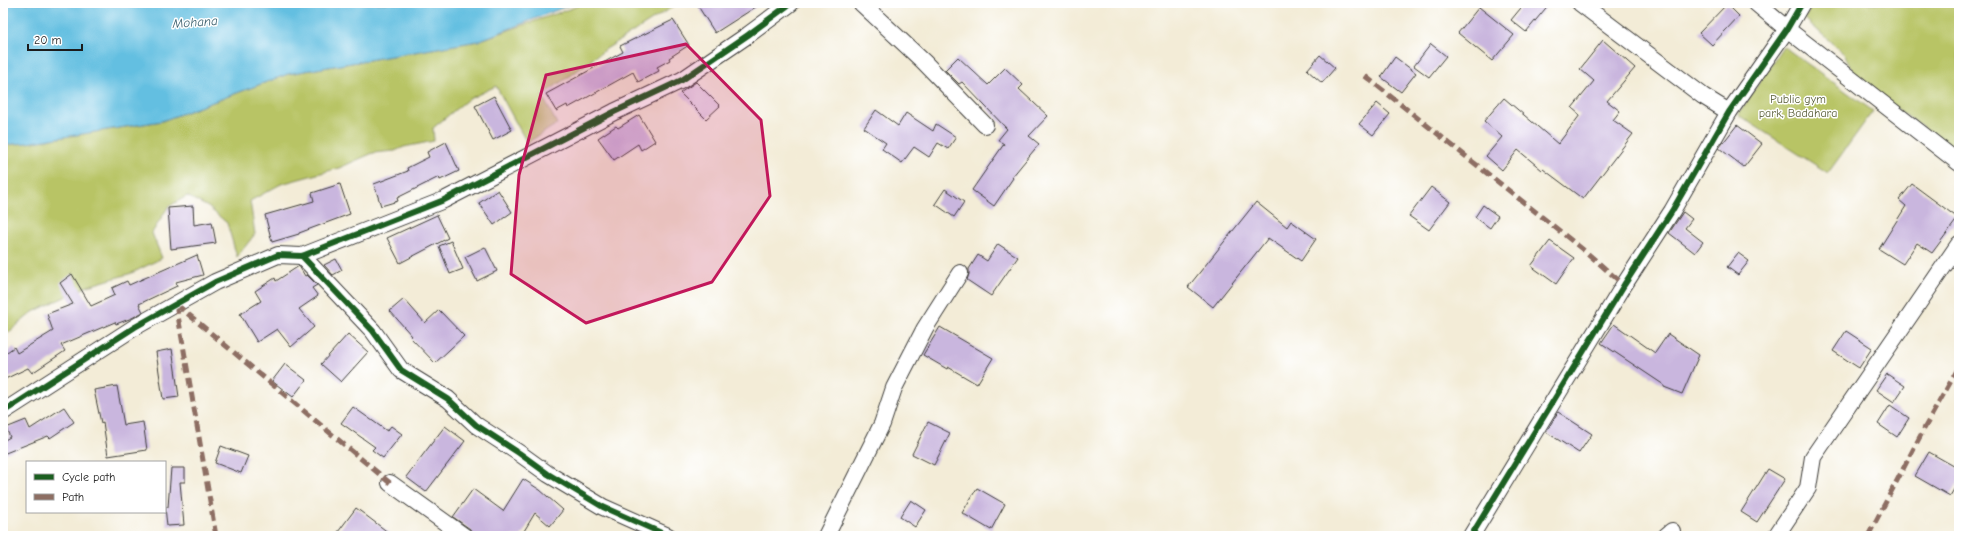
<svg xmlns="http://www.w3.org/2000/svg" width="1962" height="539" font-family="'Comic Neue',sans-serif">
<rect width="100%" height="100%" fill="#fff"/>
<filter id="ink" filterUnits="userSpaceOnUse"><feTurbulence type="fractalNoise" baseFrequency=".025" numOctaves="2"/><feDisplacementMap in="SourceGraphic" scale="8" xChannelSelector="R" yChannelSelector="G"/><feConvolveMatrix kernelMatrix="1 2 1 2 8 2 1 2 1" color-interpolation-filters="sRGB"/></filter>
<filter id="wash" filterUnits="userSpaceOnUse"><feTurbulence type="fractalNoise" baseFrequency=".012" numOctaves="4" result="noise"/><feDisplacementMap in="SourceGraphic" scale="16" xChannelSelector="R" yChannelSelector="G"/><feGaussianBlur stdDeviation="0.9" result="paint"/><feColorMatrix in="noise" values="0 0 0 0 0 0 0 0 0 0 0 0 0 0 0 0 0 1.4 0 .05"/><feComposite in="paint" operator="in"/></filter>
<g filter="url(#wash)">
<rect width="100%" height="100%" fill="#f3ecd7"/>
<g fill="#b8c465" stroke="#6a7040">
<path d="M 586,3 L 679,3 L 606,49 L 570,76 L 542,95 L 557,124 L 527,143 L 496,86 L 467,100 L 433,128 L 434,141 L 404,147 L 395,151 L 373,153 L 339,168 L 281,184 L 250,201 L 255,234 L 237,257 L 227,223 L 208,207 L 187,196 L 168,207 L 152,233 L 162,258 L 132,273 L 88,286 L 33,312 L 3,337 L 3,145 L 27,143 L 162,121 L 288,74 L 478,41 Z"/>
<path d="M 1812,3 L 1959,3 L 1959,151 L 1955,151 L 1856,79 L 1844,54 L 1805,19 Z"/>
<path d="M 1783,46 L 1873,111 L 1828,173 L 1738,115 Z"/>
</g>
<path fill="#63bfe1" stroke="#406e7e" d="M 3,3 L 575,3 L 478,41 L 288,74 L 162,121 L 27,143 L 3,145 Z"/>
<g id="blocks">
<g fill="#c9b6de">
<path d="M 696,3 L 762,3 L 715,33 Z"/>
<path d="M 1525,3 L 1550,3 L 1526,32 L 1511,20 Z"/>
<path d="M 1727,4 L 1739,16 L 1712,45 L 1699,33 Z"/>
<path d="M 1479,7 L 1514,35 L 1492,61 L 1458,33 Z"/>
<path d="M 673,20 L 689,45 L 669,58 L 670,60 L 657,67 L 659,71 L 638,82 L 633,72 L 568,108 L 567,105 L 556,111 L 546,94 L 623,52 L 620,46 Z"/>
<path d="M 1603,40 L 1635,68 L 1607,101 L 1620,111 L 1613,120 L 1633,134 L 1583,199 L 1543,169 L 1542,170 L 1518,150 L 1502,170 L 1486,156 L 1502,137 L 1484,121 L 1504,98 L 1558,144 L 1580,115 L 1572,108 L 1594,81 L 1580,69 Z"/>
<path d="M 1431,44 L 1446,56 L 1429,77 L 1414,66 Z"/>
<path d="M 1320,55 L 1335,68 L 1322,83 L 1307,70 Z"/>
<path d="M 958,57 L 988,85 L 1005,68 L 1023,85 L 1019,89 L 1048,116 L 1029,136 L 1039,144 L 1012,177 L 1013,178 L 994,206 L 972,190 L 1004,144 L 998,140 L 1007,129 L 962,82 L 959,84 L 945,70 Z"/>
<path d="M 1395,57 L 1416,73 L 1401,92 L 1381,77 Z"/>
<path d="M 696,82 L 720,106 L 706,119 L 680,93 Z"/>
<path d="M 494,96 L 512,130 L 493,140 L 475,106 Z"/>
<path d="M 1377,103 L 1390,114 L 1373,135 L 1359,124 Z"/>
<path d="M 876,110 L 898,126 L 906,113 L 933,131 L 936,124 L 956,137 L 948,149 L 938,143 L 929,157 L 914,147 L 902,163 L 882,149 L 886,143 L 864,128 Z"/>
<path d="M 639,115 L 655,141 L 641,150 L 638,144 L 614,160 L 598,138 L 616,126 L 618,128 Z"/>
<path d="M 1737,125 L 1762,144 L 1744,167 L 1719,148 Z"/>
<path d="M 446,142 L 459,171 L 440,180 L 439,177 L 397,198 L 398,201 L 381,206 L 374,184 L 408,171 L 407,168 L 429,157 L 427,152 Z"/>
<path d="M 340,184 L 350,214 L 299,233 L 299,234 L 272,242 L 265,215 L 314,201 L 312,193 Z"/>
<path d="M 1912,184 L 1958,218 L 1932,253 L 1917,243 L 1903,264 L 1879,249 L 1906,206 L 1899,200 Z"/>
<path d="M 1431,187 L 1450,202 L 1429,230 L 1409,216 Z"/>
<path d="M 945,189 L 964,202 L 954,217 L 935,204 Z"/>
<path d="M 498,190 L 512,212 L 494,225 L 479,203 Z"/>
<path d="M 1256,202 L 1287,227 L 1291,221 L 1316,239 L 1301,261 L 1268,238 L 1213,307 L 1188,287 Z"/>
<path d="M 1483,205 L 1498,216 L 1490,228 L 1475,217 Z"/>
<path d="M 193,206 L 194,225 L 212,222 L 216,243 L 171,249 L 168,208 Z"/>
<path d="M 1683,212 L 1692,219 L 1685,228 L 1703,242 L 1695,253 L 1669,233 Z"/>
<path d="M 437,215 L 448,238 L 400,263 L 387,238 Z"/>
<path d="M 451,241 L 463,269 L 450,274 L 439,246 Z"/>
<path d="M 1550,241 L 1574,258 L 1556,284 L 1531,266 Z"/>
<path d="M 998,244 L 1018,257 L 991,296 L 967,280 L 969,274 L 969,269 L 978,255 L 987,261 Z"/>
<path d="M 485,247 L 497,271 L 477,281 L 465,257 Z"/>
<path d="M 1738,253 L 1749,261 L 1738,275 L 1727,267 Z"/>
<path d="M 197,255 L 203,275 L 176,282 L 177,286 L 139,304 L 143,312 L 132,318 L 116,324 L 115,322 L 61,345 L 65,351 L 32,373 L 28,368 L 3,380 L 3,355 L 14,347 L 17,353 L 53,331 L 47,314 L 73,304 L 60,283 L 72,274 L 91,306 L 115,295 L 112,288 L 127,281 L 129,285 Z"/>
<path d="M 336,259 L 342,270 L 333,275 L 324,265 Z"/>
<path d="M 299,266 L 305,276 L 307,275 L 317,285 L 312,288 L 318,296 L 299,309 L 314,327 L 291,347 L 277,329 L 257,342 L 240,314 L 261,301 L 255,291 L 275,278 L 276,281 Z"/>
<path d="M 404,299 L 425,323 L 439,310 L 464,336 L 435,363 L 410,337 L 412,336 L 390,311 Z"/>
<path d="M 1614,324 L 1655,353 L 1668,334 L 1699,355 L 1682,394 L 1664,387 L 1664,385 L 1601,343 Z"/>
<path d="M 940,327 L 993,358 L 977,384 L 948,367 L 947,369 L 923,355 Z"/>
<path d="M 1846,331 L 1872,348 L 1859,368 L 1833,351 Z"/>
<path d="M 348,334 L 368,352 L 341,382 L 321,364 Z"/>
<path d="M 172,349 L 179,397 L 163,399 L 156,352 Z"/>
<path d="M 285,364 L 306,380 L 293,397 L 272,381 Z"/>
<path d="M 1887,374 L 1905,386 L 1894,402 L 1876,390 Z"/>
<path d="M 117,386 L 124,425 L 143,422 L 147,450 L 108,456 L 103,422 L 101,423 L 94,390 Z"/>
<path d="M 1890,405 L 1909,418 L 1897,437 L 1878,424 Z"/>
<path d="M 64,407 L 74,422 L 50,438 L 48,436 L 3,454 L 3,441 L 10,437 L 6,428 L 26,420 L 30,429 Z"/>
<path d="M 353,407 L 387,431 L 391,426 L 402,434 L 383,458 L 372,450 L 375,447 L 341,423 Z"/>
<path d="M 1558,412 L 1592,434 L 1579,453 L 1546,432 Z"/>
<path d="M 928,422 L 950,433 L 934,465 L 912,454 Z"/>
<path d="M 445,426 L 465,441 L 426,492 L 406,477 Z"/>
<path d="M 221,446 L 248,456 L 241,473 L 215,463 Z"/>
<path d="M 1929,452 L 1959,469 L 1959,481 L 1950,496 L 1915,476 Z"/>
<path d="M 171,468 L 185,468 L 185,482 L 180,482 L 184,525 L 167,526 L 165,507 L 168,507 Z"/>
<path d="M 1768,469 L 1785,479 L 1757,522 L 1741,512 Z"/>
<path d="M 523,479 L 540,490 L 563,510 L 550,526 L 535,513 L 521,536 L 473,536 L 470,529 L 453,517 L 473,489 L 503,511 Z"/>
<path d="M 977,488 L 1005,504 L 991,530 L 962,513 Z"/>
<path d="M 911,500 L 926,510 L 915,527 L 900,517 Z"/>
<path d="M 356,508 L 393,536 L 335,536 Z"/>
</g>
</g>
</g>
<g filter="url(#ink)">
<use href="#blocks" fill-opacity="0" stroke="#3c3b38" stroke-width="1"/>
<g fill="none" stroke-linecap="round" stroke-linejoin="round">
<g stroke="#3c3b38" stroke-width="18">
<g id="street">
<path d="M 861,3 L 924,62 L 985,125"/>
<path d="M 1580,3 L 1703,96 L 1729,112"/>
<path d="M 1756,3 L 1787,29 L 1959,163"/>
<path d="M 302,256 L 373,331 L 401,370 L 448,399 L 476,425 L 519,453 L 548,474 L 603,507 L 668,536"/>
<path d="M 3,412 L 135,327 L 215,282 L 278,255 L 302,256 L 444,200 L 614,112 L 682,80 L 748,35 L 791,3"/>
<path d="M 390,483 L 464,536"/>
<path d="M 826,536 L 882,424 L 894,388 L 925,328 L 960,273"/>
<path d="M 1471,536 L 1624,285 L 1672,211 L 1729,112 L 1787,29 L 1802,3"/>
<path d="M 1666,536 L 1672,531"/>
<path d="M 1776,536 L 1808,488 L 1813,457 L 1959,244"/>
</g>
</g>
<use href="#street" stroke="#fff" stroke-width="16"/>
<g stroke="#8d6e63" stroke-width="5" stroke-dasharray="10 5" stroke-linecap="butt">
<path d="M 1365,76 L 1586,252 L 1624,285"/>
<path d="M 176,304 L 390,483"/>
<path d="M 176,304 L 216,536"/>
<path d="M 1868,536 L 1925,427 L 1959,367"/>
</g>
<g stroke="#fff" stroke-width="8">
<g id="cycleway">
<path d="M 302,256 L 373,331 L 401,370 L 448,399 L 476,425 L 519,453 L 548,474 L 603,507 L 668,536"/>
<path d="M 3,412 L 135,327 L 215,282 L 278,255 L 302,256 L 444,200 L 614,112 L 682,80 L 748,35 L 791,3"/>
<path d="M 1471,536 L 1624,285 L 1672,211 L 1729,112 L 1787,29 L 1802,3"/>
</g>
</g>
<use href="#cycleway" stroke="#1b5e20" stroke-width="6"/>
</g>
</g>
<path fill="#c2185b" fill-opacity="0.2" stroke="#c2185b" stroke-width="3" stroke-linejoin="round" d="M 686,44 L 761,120 L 770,196 L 712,282 L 586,323 L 511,274 L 519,175 L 546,75 Z"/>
<g text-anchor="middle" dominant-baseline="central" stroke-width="3" stroke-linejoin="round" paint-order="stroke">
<g font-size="12" fill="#5a5f39" stroke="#fff">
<text x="1798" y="99">Public gym<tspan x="1798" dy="14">park, Badahara</tspan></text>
</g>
<g font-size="13" font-style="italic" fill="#385d6b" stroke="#fff">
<text transform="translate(195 22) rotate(-4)">Mohana</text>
</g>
</g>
<rect width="1962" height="539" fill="none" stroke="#fff" stroke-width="16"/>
<rect x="26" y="461" width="140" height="52" fill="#ffffff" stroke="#a4a4a4"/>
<rect x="34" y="474" width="20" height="6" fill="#1b5e20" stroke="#a4a4a4"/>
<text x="62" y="481" font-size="12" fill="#1c1c1c">Cycle path</text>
<rect x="34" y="494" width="20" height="6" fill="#8d6e63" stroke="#a4a4a4"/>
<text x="62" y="501" font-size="12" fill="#1c1c1c">Path</text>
<path d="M28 44v6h54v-6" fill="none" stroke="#1c1c1c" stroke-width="2"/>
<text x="34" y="44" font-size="12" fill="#1c1c1c" stroke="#ffffff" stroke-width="3" paint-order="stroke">20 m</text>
</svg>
